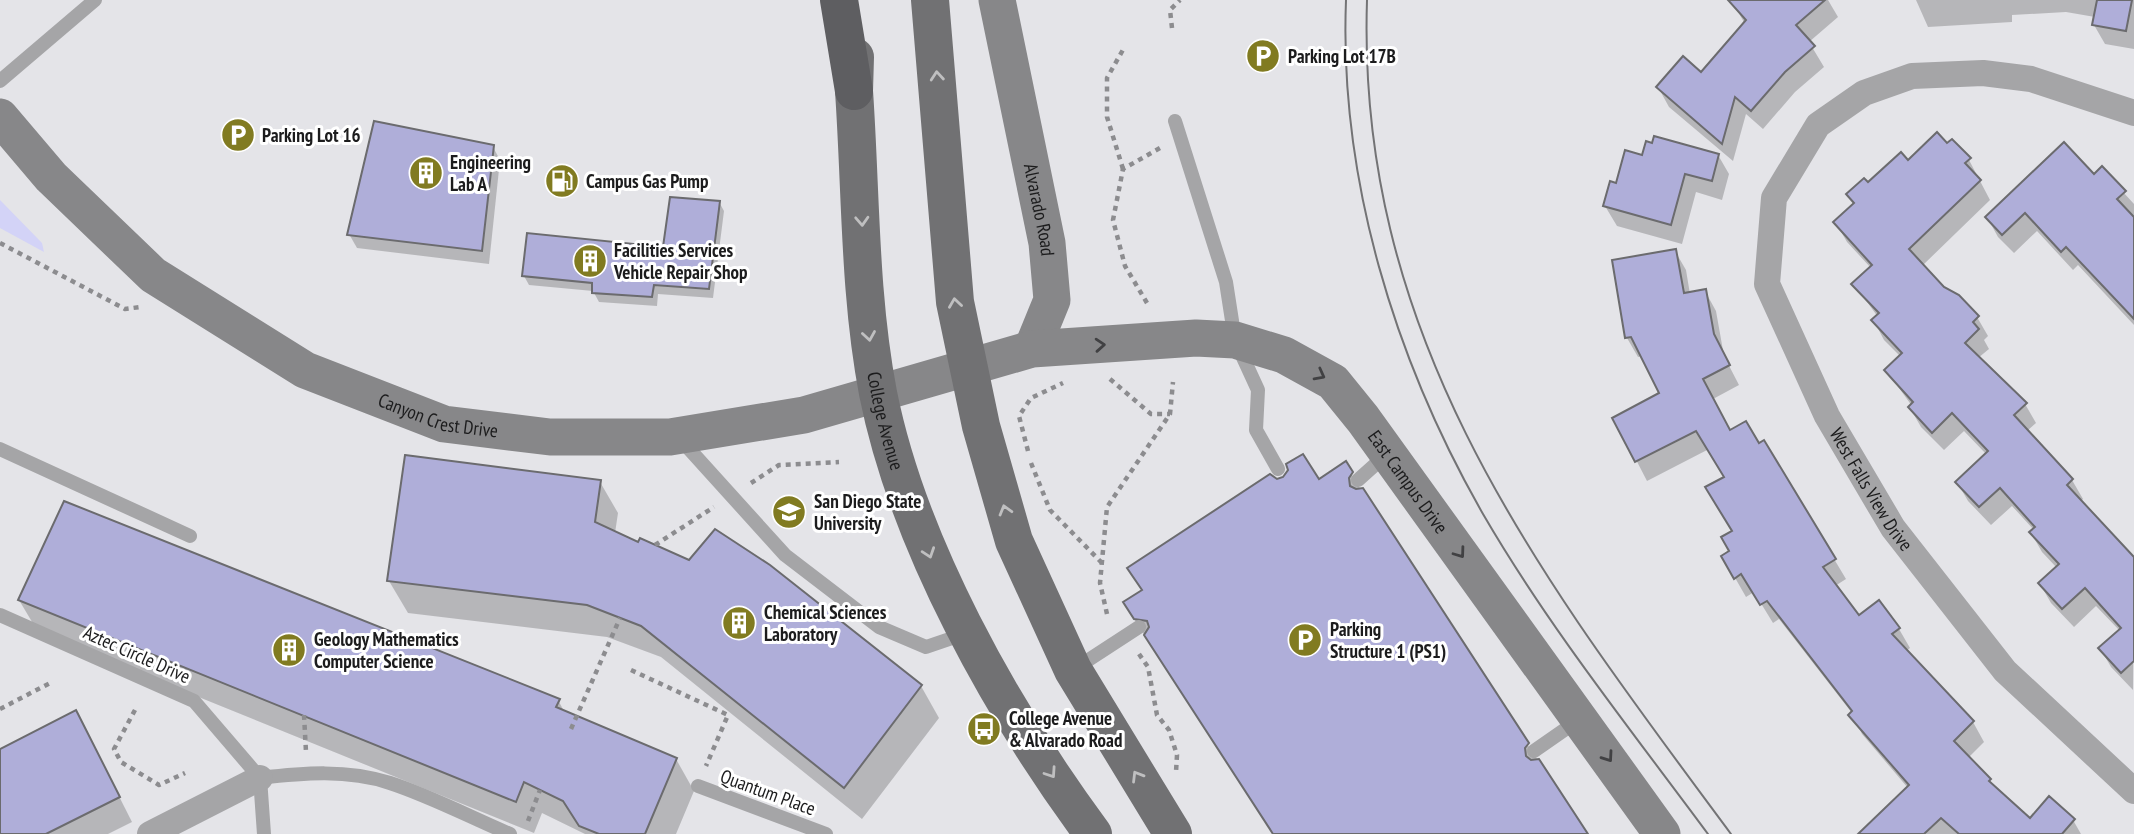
<svg xmlns="http://www.w3.org/2000/svg" width="2134" height="834" font-family="'PT Sans Narrow',sans-serif">
<rect width="100%" height="100%" fill="#e4e4e8"/>
<path fill="#d3d3f7" d="M 0,200 L 42,243 L 44,252 L 0,228 Z"/>
<g fill="#0003">
<path d="M 1737,0 L 1828,0 L 1838,17 L 1809,42 L 1824,67 L 1795,92 L 1763,129 L 1746,114 L 1733,161 L 1669,107 L 1658,87 L 1701,74 L 1745,24 L 1733,3 Z"/>
<path d="M 1916,0 L 2134,0 L 2134,49 L 2105,44 L 2094,25 L 2095,17 L 2066,12 L 2012,15 L 2012,22 L 1928,27 Z"/>
<path d="M 1952,141 L 1969,160 L 1990,200 L 1922,266 L 1977,317 L 1988,336 L 1984,340 L 1989,349 L 1978,358 L 2025,404 L 2036,423 L 2027,431 L 2072,480 L 2083,499 L 2080,502 L 2134,557 L 2133,690 L 2111,667 L 2100,648 L 2120,631 L 2096,606 L 2074,627 L 2051,603 L 2040,584 L 2057,568 L 2042,552 L 2031,533 L 2034,530 L 2012,506 L 1991,525 L 1968,501 L 1957,482 L 1987,455 L 1964,431 L 1944,450 L 1921,427 L 1910,408 L 1912,406 L 1886,370 L 1901,357 L 1884,340 L 1874,321 L 1878,317 L 1854,284 L 1871,268 L 1847,242 L 1836,223 L 1854,205 L 1848,195 Z"/>
<path d="M 493,147 L 500,160 L 489,264 L 357,248 L 349,234 Z"/>
<path d="M 1718,155 L 1729,174 L 1722,200 L 1696,192 L 1682,244 L 1617,226 L 1605,206 L 1617,185 L 1643,157 Z"/>
<path d="M 2102,169 L 2134,204 L 2134,325 L 2078,265 L 2073,270 L 2037,231 L 2014,253 L 1998,237 L 1987,217 L 2094,176 Z"/>
<path d="M 719,202 L 724,211 L 713,298 L 658,294 L 657,306 L 599,302 L 593,291 L 529,285 L 524,276 L 665,249 Z"/>
<path d="M 1675,251 L 1686,270 L 1690,294 L 1705,291 L 1716,311 L 1724,356 L 1739,385 L 1713,399 L 1730,432 L 1758,445 L 1764,442 L 1846,579 L 1835,586 L 1859,617 L 1899,629 L 1910,648 L 1906,651 L 1973,722 L 1984,742 L 1968,758 L 1994,788 L 2031,820 L 2073,820 L 2081,834 L 1876,834 L 1908,788 L 1862,734 L 1852,713 L 1779,619 L 1773,623 L 1754,592 L 1746,597 L 1734,576 L 1731,552 L 1734,532 L 1726,477 L 1709,449 L 1647,481 L 1615,419 L 1662,394 L 1642,356 L 1638,357 L 1627,338 Z"/>
<path d="M 1351,473 L 1361,490 L 1586,834 L 1274,834 L 1139,627 L 1125,603 L 1142,591 L 1129,568 L 1277,480 L 1319,481 Z"/>
<path d="M 600,482 L 618,513 L 615,533 L 921,686 L 939,718 L 862,819 L 661,657 L 607,637 L 408,613 L 389,581 Z"/>
<path d="M 19,600 L 558,700 L 565,713 L 676,759 L 694,791 L 676,834 L 585,834 L 542,813 L 534,833 L 38,632 Z"/>
<path d="M 89,737 L 132,822 L 108,834 L 0,834 L 0,751 Z"/>
</g>
<g fill="#afaed9" stroke="#6b6b6e" stroke-width="2">
<path d="M 1728,0 L 1825,0 L 1796,25 L 1815,46 L 1785,72 L 1751,111 L 1735,97 L 1722,144 L 1656,87 L 1683,56 L 1701,72 L 1746,20 Z"/>
<path d="M 2097,0 L 2132,0 L 2126,31 L 2092,25 Z"/>
<path d="M 374,121 L 494,145 L 482,251 L 347,235 Z"/>
<path d="M 1937,132 L 1947,143 L 1952,139 L 1971,158 L 1965,163 L 1981,180 L 1909,249 L 1944,287 L 1959,295 L 1979,316 L 1973,322 L 1979,329 L 1965,343 L 2027,403 L 2014,415 L 2073,479 L 2067,485 L 2134,557 L 2134,661 L 2121,673 L 2098,648 L 2121,628 L 2085,588 L 2062,609 L 2038,583 L 2059,564 L 2029,532 L 2035,527 L 2000,488 L 1979,507 L 1955,482 L 1988,451 L 1952,413 L 1932,433 L 1908,407 L 1913,402 L 1884,370 L 1902,353 L 1871,320 L 1879,313 L 1851,284 L 1872,265 L 1833,222 L 1854,203 L 1846,194 L 1864,178 L 1868,182 L 1901,152 L 1908,160 Z"/>
<path d="M 1654,136 L 1719,154 L 1712,181 L 1685,174 L 1671,225 L 1603,206 L 1610,181 L 1616,183 L 1625,150 L 1642,155 L 1646,141 L 1652,143 Z"/>
<path d="M 2064,142 L 2094,174 L 2102,166 L 2126,191 L 2117,199 L 2134,217 L 2134,319 L 2066,247 L 2061,252 L 2025,213 L 2002,235 L 1985,217 Z"/>
<path d="M 670,197 L 720,201 L 709,289 L 654,285 L 652,297 L 592,293 L 592,283 L 522,276 L 527,233 L 663,247 Z"/>
<path d="M 1676,249 L 1684,293 L 1706,289 L 1714,334 L 1730,365 L 1703,379 L 1730,430 L 1746,421 L 1759,443 L 1764,440 L 1836,559 L 1823,567 L 1859,615 L 1879,600 L 1900,628 L 1892,634 L 1974,721 L 1954,741 L 1991,779 L 1989,781 L 2030,818 L 2049,796 L 2075,819 L 2062,834 L 1959,834 L 1941,818 L 1924,834 L 1858,834 L 1909,785 L 1848,715 L 1852,711 L 1767,601 L 1760,605 L 1741,574 L 1734,579 L 1721,556 L 1729,551 L 1721,537 L 1732,531 L 1705,487 L 1724,477 L 1696,431 L 1635,462 L 1612,418 L 1659,393 L 1631,337 L 1625,338 L 1612,260 Z"/>
<path d="M 1303,454 L 1319,479 L 1346,461 L 1353,472 L 1349,478 L 1350,486 L 1356,489 L 1363,488 L 1529,743 L 1525,748 L 1526,756 L 1531,760 L 1539,759 L 1588,834 L 1273,834 L 1144,635 L 1149,627 L 1147,621 L 1134,619 L 1123,602 L 1142,590 L 1127,568 L 1270,474 L 1277,479 L 1283,477 L 1288,470 L 1286,464 Z"/>
<path d="M 405,455 L 601,480 L 595,522 L 638,542 L 640,538 L 689,560 L 715,529 L 770,565 L 922,685 L 844,788 L 641,626 L 587,605 L 387,581 Z"/>
<path d="M 64,501 L 560,699 L 556,707 L 677,758 L 645,834 L 599,834 L 579,826 L 563,801 L 524,782 L 516,802 L 18,600 Z"/>
<path d="M 76,710 L 120,797 L 46,834 L 0,834 L 0,749 Z"/>
</g>
<g fill="none" stroke-linecap="round" stroke-linejoin="round">
<g stroke="#8c8c8f" stroke-width="4.5" stroke-dasharray="5 5" stroke-linecap="butt">
<path d="M 1172,28 L 1170,10 L 1180,0"/>
<path d="M 1123,169 L 1107,117 L 1107,78 L 1124,48"/>
<path d="M 0,243 L 125,309 L 140,307"/>
<path d="M 1147,303 L 1125,266 L 1113,220 L 1123,169 L 1160,148"/>
<path d="M 1110,379 L 1151,414 L 1170,414"/>
<path d="M 1028,451 L 1019,416 L 1031,398 L 1063,383"/>
<path d="M 1031,463 L 1050,510 L 1102,563"/>
<path d="M 751,483 L 779,465 L 839,462"/>
<path d="M 655,545 L 714,507"/>
<path d="M 1107,614 L 1100,583 L 1107,507 L 1170,414 L 1173,382"/>
<path d="M 1139,654 L 1148,667 L 1157,715 L 1169,730 L 1177,755 L 1176,772"/>
<path d="M 631,670 L 728,715 L 706,766"/>
<path d="M 0,709 L 52,682"/>
<path d="M 135,710 L 114,749 L 121,762 L 159,785 L 185,773"/>
<path d="M 304,715 L 306,752"/>
<path d="M 571,729 L 620,618"/>
<path d="M 528,821 L 540,790"/>
</g>
<g stroke="#a5a5a7" stroke-width="14">
<path d="M 0,81 L 95,0"/>
<path d="M 1175,121 L 1226,282 L 1235,340 L 1258,390 L 1256,430 L 1278,469"/>
<path d="M 681,440 L 785,555 L 879,627 L 926,647 L 967,633"/>
<path d="M 0,449 L 190,536"/>
<path d="M 1358,480 L 1387,454"/>
<path d="M 0,615 L 194,701 L 260,778 C 303,773 347,769 390,783 C 430,796 470,817 510,834"/>
<path d="M 1073,670 L 1139,627"/>
<path d="M 1534,751 L 1580,719"/>
<path d="M 260,778 L 264,834"/>
<path d="M 698,786 L 826,834"/>
</g>
<g stroke="#a5a5a7" stroke-width="26">
<path id="s1" d="M 2134,113 L 2031,79 L 1983,73 L 1912,76 L 1864,93 L 1818,125 L 1774,198 L 1767,284 L 1827,416 L 1893,528 L 2005,671 L 2134,791"/>
<path d="M 150,834 L 260,778"/>
</g>
<g stroke="#878789" stroke-width="37">
<path id="s2" d="M 997,0 L 1047,243 L 1052,300 L 1032,349"/>
<path id="s3" d="M 0,117 L 51,177 L 153,275 L 305,370 L 444,424 L 550,437 L 670,437 L 804,415 L 1032,349 L 1196,338 L 1235,340 L 1284,355 L 1333,382 L 1363,419 L 1662,834"/>
</g>
<g stroke="#717173" stroke-width="38">
<path d="M 930,0 L 955,302 L 981,426 L 1014,541 L 1073,670 L 1173,834"/>
<path id="s4" d="M 855,57 L 854,91 C 861,192 859,294 878,393 C 908,544 1002,711 1093,834"/>
</g>
<path stroke="#5e5e61" stroke-width="38" d="M 839,0 L 854,91"/>
<g stroke="#737375" stroke-width="2">
<path d="M 1346,0 C 1339,179 1395,360 1483,514 C 1548,626 1631,730 1708,834"/>
<path d="M 1367,0 C 1356,341 1540,576 1731,834"/>
</g>
</g>
<defs><path id="oneway-chevron" d="M-2-3.5L2.5 0L-2 3.5" fill="none" stroke-width="1.6" stroke-linecap="round" stroke-linejoin="round" transform="scale(1.75)"/></defs>
<g stroke="#bfbfc0">
<use href="#oneway-chevron" transform="translate(937 76) rotate(-95)"/>
<use href="#oneway-chevron" transform="translate(862 221) rotate(87)"/>
<use href="#oneway-chevron" transform="translate(955 303) rotate(-98)"/>
<use href="#oneway-chevron" transform="translate(869 336) rotate(81)"/>
<use href="#oneway-chevron" transform="translate(1005 510) rotate(-106)"/>
<use href="#oneway-chevron" transform="translate(929 553) rotate(71)"/>
<use href="#oneway-chevron" transform="translate(1051 773) rotate(56)"/>
<use href="#oneway-chevron" transform="translate(1137 776) rotate(-121)"/>
</g>
<g stroke="#414143">
<use href="#oneway-chevron" transform="translate(1100 345) rotate(-4)"/>
<use href="#oneway-chevron" transform="translate(1320 375) rotate(28)"/>
<use href="#oneway-chevron" transform="translate(1460 553) rotate(54)"/>
<use href="#oneway-chevron" transform="translate(1608 757) rotate(55)"/>
</g>
<defs>
<g id="parking-disc" transform="scale(1.75)"><circle r="9.5" fill="#817b21" stroke="#fff"/><path d="M-3.5-5.5H1a3.5 3.5 0 0 1 0 7H-1V5.5H-3.5ZM-1-3.4V-.6H.8a1.4 1.4 0 0 0 0-2.8Z" fill="#fff"/></g>
<g id="building-disc" transform="scale(1.75)"><circle r="9.5" fill="#817b21" stroke="#fff"/><path d="M-4-6H4V6H1V3H-1V6H-4ZM-2.5-4.3h1.7v1.8h-1.7ZM.8-4.3h1.7v1.8H.8ZM-2.5-1h1.7V.8h-1.7ZM.8-1h1.7V.8H.8Z" fill="#fff"/></g>
<g id="fuel-disc" transform="scale(1.75)"><circle r="9.5" fill="#817b21" stroke="#fff"/><path d="M-5.5-6h7V0h2V4h1.3V-2.5L3-4.5l.8-.8L6-3V5H2.5V1h-1V6h-7ZM-4.2-4.7v3.2H.2V-4.7Z" fill="#fff"/></g>
<g id="university-disc" transform="scale(1.75)"><circle r="9.5" fill="#817b21" stroke="#fff"/><path d="M0-5L7-2L0 1L-7-2ZM-4 1L0 2.5L4 1V4Q0 6-4 4Z" fill="#fff"/></g>
<g id="bus-disc" transform="scale(1.75)"><circle r="9.5" fill="#817b21" stroke="#fff"/><path d="M-5-6H5V4H4V6H2V4H-2V6H-4V4H-5ZM-3.5-4V0h7V-4ZM-3.5 1.2v1.5H-2V1.2ZM2 1.2v1.5H3.5V1.2Z" fill="#fff"/></g>
</defs>
<g fill-rule="evenodd">
<use href="#parking-disc" x="1263" y="56"/>
<use href="#parking-disc" x="238" y="135"/>
<use href="#building-disc" x="426" y="173"/>
<use href="#fuel-disc" x="562" y="181"/>
<use href="#building-disc" x="590" y="261"/>
<use href="#university-disc" x="789" y="512"/>
<use href="#building-disc" x="739" y="623"/>
<use href="#parking-disc" x="1305" y="640"/>
<use href="#building-disc" x="289" y="650"/>
<use href="#bus-disc" x="984" y="729"/>
</g>
<g text-anchor="middle" dominant-baseline="central" stroke-width="6" stroke-linejoin="round" paint-order="stroke">
<g font-size="19" font-weight="bold" fill="#1c1c1d" stroke="#fff" text-anchor="start">
<text x="1288" y="56">Parking Lot 17B</text>
<text x="262" y="135">Parking Lot 16</text>
<text x="450" y="162">Engineering<tspan x="450" dy="22">Lab A</tspan></text>
<text x="586" y="181">Campus Gas Pump</text>
<text x="614" y="250">Facilities Services<tspan x="614" dy="22">Vehicle Repair Shop</tspan></text>
<text x="814" y="501">San Diego State<tspan x="814" dy="22">University</tspan></text>
<text x="764" y="612">Chemical Sciences<tspan x="764" dy="22">Laboratory</tspan></text>
<text x="1330" y="629">Parking<tspan x="1330" dy="22">Structure 1 (PS1)</tspan></text>
<text x="314" y="639">Geology Mathematics<tspan x="314" dy="22">Computer Science</tspan></text>
<text x="1009" y="718">College Avenue<tspan x="1009" dy="22">&amp; Alvarado Road</tspan></text>
</g>
<g font-size="19" fill="#1c1c1d" stroke="#fff">
<text stroke="none"><textPath href="#s2" startOffset="214">Alvarado Road</textPath></text>
<text stroke="none"><textPath href="#s3" startOffset="541">Canyon Crest Drive</textPath></text>
<text stroke="none"><textPath href="#s4" startOffset="366">College Avenue</textPath></text>
<text stroke="none"><textPath href="#s3" startOffset="1584">East Campus Drive</textPath></text>
<text stroke="none"><textPath href="#s1" startOffset="737">West Falls View Drive</textPath></text>
<text transform="translate(137 654) rotate(24)">Aztec Circle Drive</text>
<text transform="translate(768 792) rotate(20)">Quantum Place</text>
</g>
</g>
</svg>
